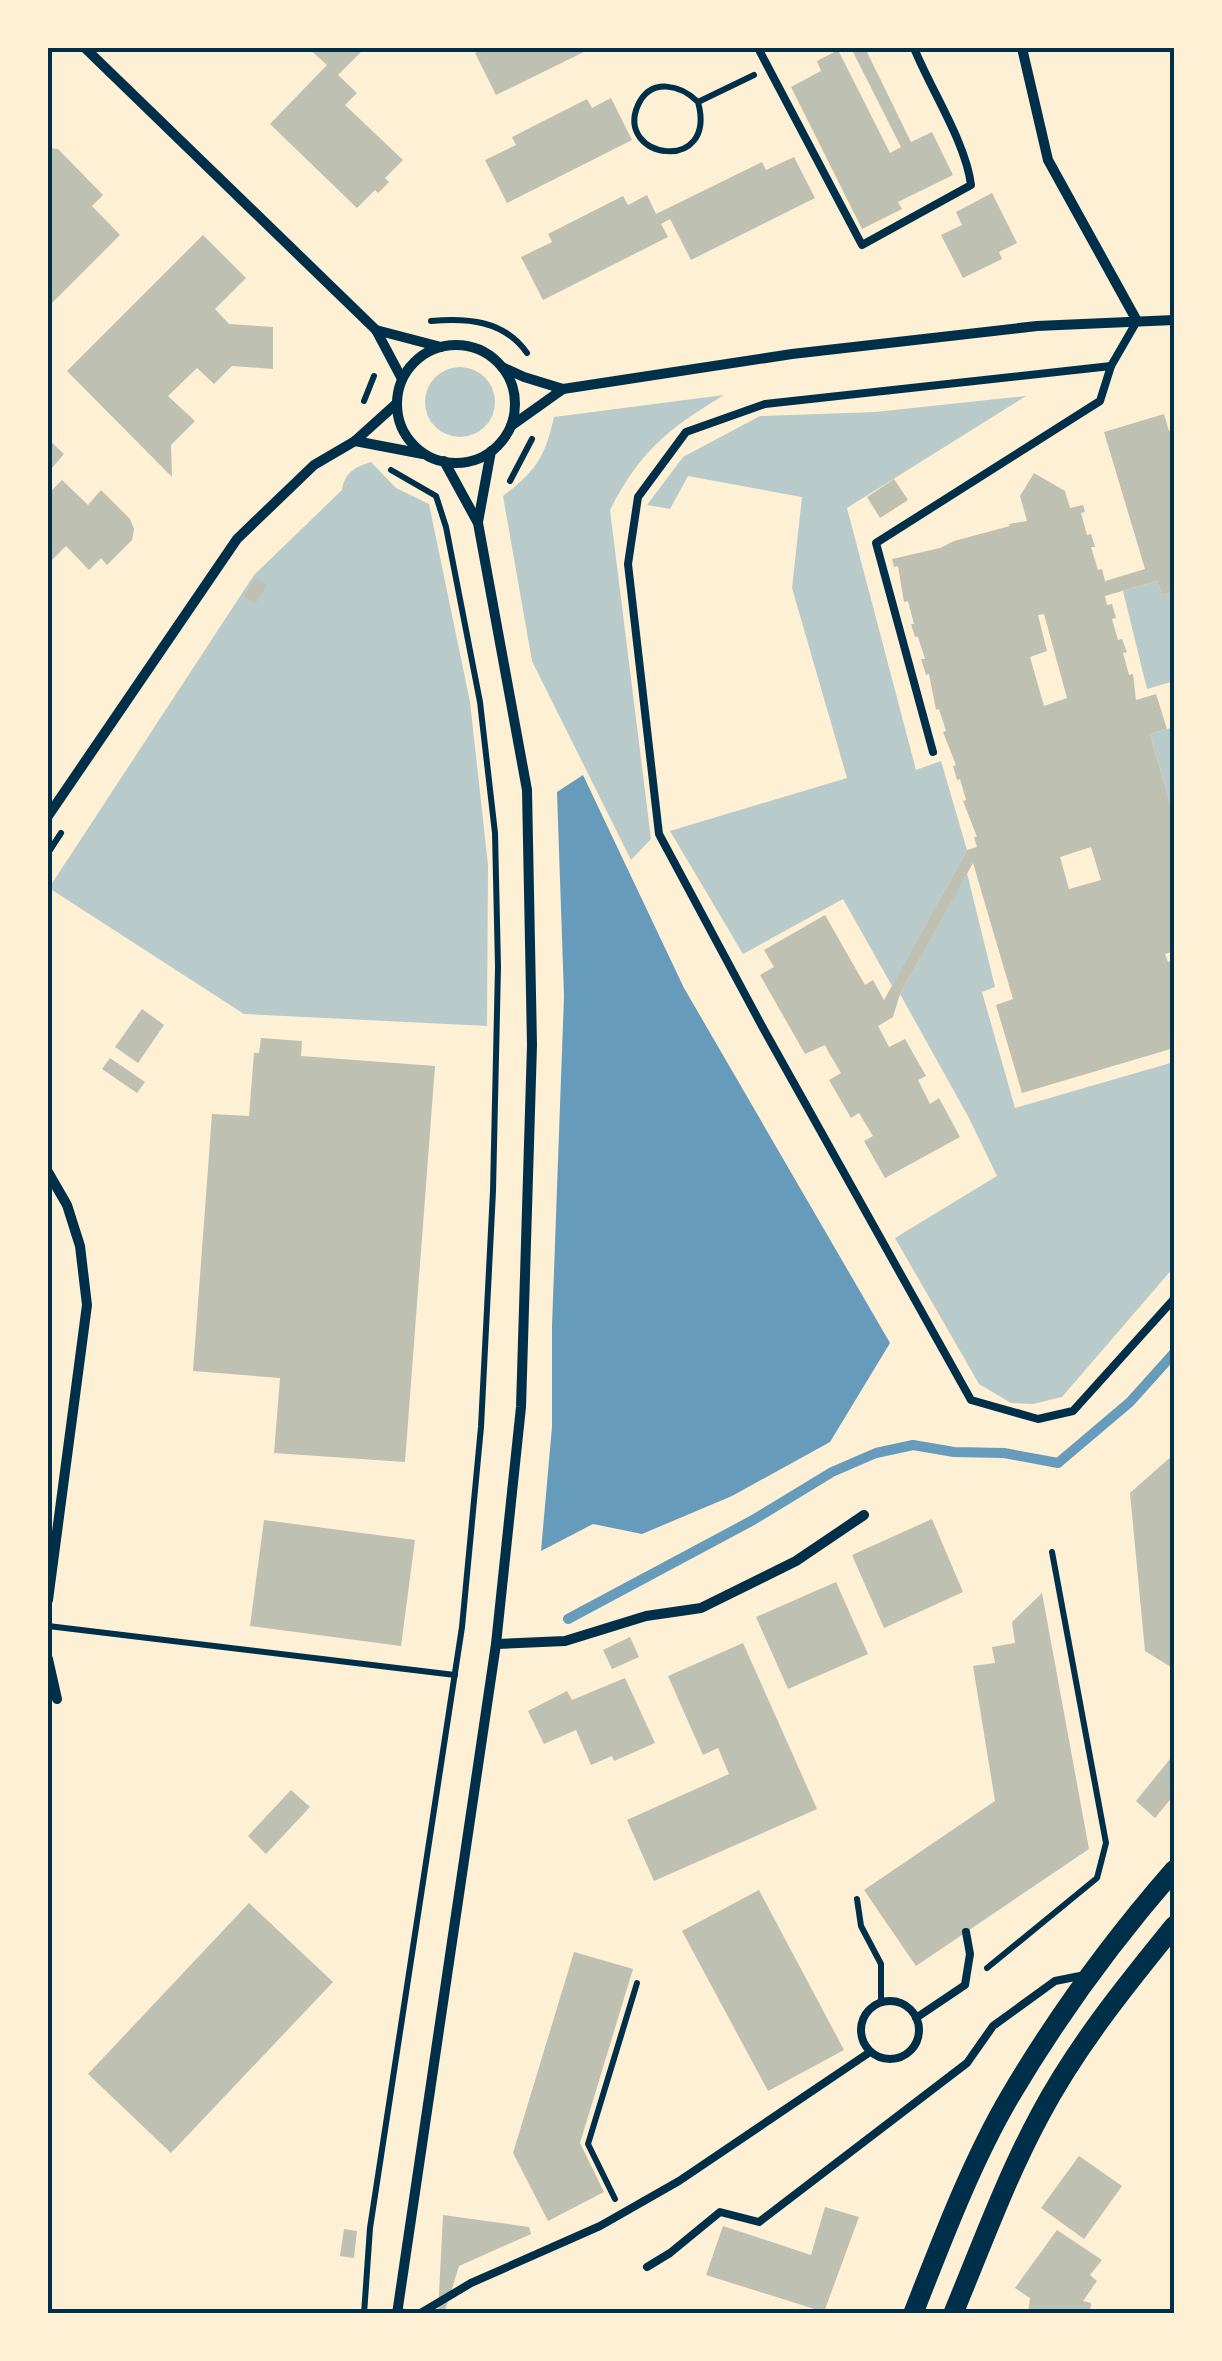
<svg xmlns="http://www.w3.org/2000/svg" width="1222" height="2361" font-family="Raleway,sans-serif">
<rect width="100%" height="100%" fill="#fdf0d5"/>
<g fill="#b9caca">
<circle cx="460" cy="402" r="35"/>
<path d="M 724,395 C 668,429 640,451 610,510 L 651,839 L 631,860 L 532,661 L 503,496 C 536,471 545,457 554,417 Z"/>
<path d="M 1026,396 L 847,508 L 916,770 L 941,761 L 967,850 L 892,986 L 843,899 L 743,954 L 670,831 L 847,778 L 792,588 L 802,497 L 688,476 L 670,509 L 647,505 L 683,457 L 760,416 L 875,412 Z"/>
<path d="M 371,462 L 396,488 L 429,504 L 470,702 L 488,865 L 487,1026 L 244,1014 L 49,888 L 254,575 L 342,490 C 345,472 355,467 371,462 Z"/>
<path d="M 1157,581 L 1162,595 L 1174,591 L 1174,681 L 1147,689 L 1123,591 Z"/>
<path d="M 1174,727 L 1174,817 L 1150,734 Z"/>
<path d="M 967,873 L 995,987 L 982,992 L 1015,1108 L 1174,1062 L 1174,1267 L 1062,1397 L 1033,1404 L 1011,1403 L 979,1384 L 895,1238 L 997,1176 L 969,1118 L 900,994 Z"/>
</g>
<path fill="#669bbc" d="M 583,775 L 684,988 L 890,1343 L 830,1442 L 732,1496 L 642,1534 L 593,1524 L 541,1551 L 552,1427 L 552,1326 L 564,996 L 557,792 Z"/>
<g fill="none" stroke-linecap="round" stroke-linejoin="round">
<path stroke="#669bbc" stroke-width="10" d="M 568,1619 L 753,1520 L 832,1472 L 876,1453 L 913,1445 L 954,1452 L 1004,1453 L 1058,1463 L 1130,1402 L 1174,1353"/>
</g>
<g fill="#bec0b2" fill-rule="evenodd">
<path d="M 308,48 L 365,48 L 338,75 L 357,93 L 345,105 L 403,160 L 385,178 L 389,182 L 378,193 L 375,190 L 357,208 L 270,124 L 327,65 Z"/>
<path d="M 485,48 L 592,48 L 496,95 L 475,53 Z"/>
<path d="M 851,48 L 865,48 L 911,142 L 932,132 L 953,175 L 898,202 L 902,209 L 862,229 L 791,87 L 821,71 L 817,61 L 838,50 L 890,153 L 901,147 Z"/>
<path d="M 611,98 L 632,140 L 507,203 L 485,160 L 516,145 L 512,137 L 587,99 L 592,108 Z"/>
<path d="M 48,148 L 58,149 L 103,195 L 92,206 L 120,235 L 48,307 Z"/>
<path d="M 794,157 L 815,198 L 691,260 L 670,219 L 661,224 L 668,237 L 543,300 L 521,257 L 552,242 L 548,234 L 623,196 L 628,205 L 647,195 L 656,214 L 762,162 L 766,170 Z"/>
<path d="M 992,193 L 1017,243 L 999,252 L 1002,259 L 963,278 L 941,235 L 962,225 L 956,212 Z"/>
<path d="M 203,235 L 246,278 L 215,309 L 229,324 L 273,327 L 273,369 L 232,366 L 214,384 L 197,368 L 168,396 L 195,421 L 171,445 L 172,477 L 67,371 Z"/>
<path d="M 1164,414 L 1169,431 L 1174,429 L 1174,591 L 1162,595 L 1157,581 L 1105,596 L 1107,605 L 1112,604 L 1116,618 L 1112,619 L 1118,640 L 1122,639 L 1127,652 L 1123,653 L 1129,675 L 1133,674 L 1136,700 L 1156,694 L 1167,729 L 1150,734 L 1174,817 L 1174,918 L 1171,919 L 1174,951 L 1165,954 L 1168,962 L 1174,960 L 1174,1048 L 1022,1093 L 996,1005 L 1013,999 L 973,863 L 900,994 L 893,1017 L 878,1026 L 889,1047 L 905,1039 L 926,1076 L 918,1080 L 930,1104 L 939,1098 L 960,1137 L 885,1178 L 864,1141 L 873,1136 L 859,1113 L 851,1118 L 829,1080 L 841,1073 L 829,1053 L 825,1045 L 805,1054 L 760,975 L 774,967 L 764,950 L 825,915 L 865,985 L 873,980 L 884,1000 L 967,850 L 977,847 L 974,837 L 977,837 L 963,801 L 966,800 L 960,779 L 957,780 L 953,766 L 956,765 L 943,732 L 946,731 L 939,709 L 936,710 L 929,674 L 926,675 L 921,659 L 925,659 L 918,637 L 915,637 L 911,624 L 914,624 L 908,601 L 904,602 L 898,566 L 894,567 L 892,559 L 940,548 L 954,541 L 1010,526 L 1009,524 L 1027,521 L 1020,496 L 1034,473 L 1065,491 L 1070,508 L 1083,505 L 1085,512 L 1081,513 L 1087,535 L 1091,534 L 1095,547 L 1091,547 L 1098,570 L 1102,569 L 1105,581 L 1145,569 L 1104,432 ZM 1044,614 L 1067,698 L 1044,706 L 1030,657 L 1047,651 L 1038,615 ZM 1091,847 L 1101,880 L 1069,889 L 1060,857 Z"/>
<path d="M 48,439 L 64,454 L 51,469 L 48,465 Z"/>
<path d="M 894,479 L 908,500 L 880,518 L 867,497 Z"/>
<path d="M 62,480 L 88,505 L 101,490 L 130,519 L 134,529 L 132,540 L 107,565 L 101,558 L 89,570 L 66,546 L 48,564 L 48,494 Z"/>
<path d="M 256,578 L 267,585 L 255,604 L 244,596 Z"/>
<path d="M 142,1009 L 164,1025 L 138,1063 L 115,1047 Z"/>
<path d="M 261,1038 L 302,1041 L 301,1056 L 435,1066 L 405,1462 L 274,1453 L 280,1378 L 193,1371 L 212,1114 L 249,1116 L 254,1053 L 259,1053 Z"/>
<path d="M 110,1058 L 145,1082 L 137,1093 L 102,1069 Z"/>
<path d="M 1174,1454 L 1174,1669 L 1145,1651 L 1130,1493 Z"/>
<path d="M 932,1519 L 963,1592 L 884,1628 L 852,1555 Z"/>
<path d="M 264,1520 L 415,1540 L 401,1646 L 250,1626 Z"/>
<path d="M 836,1582 L 868,1654 L 788,1689 L 756,1617 Z"/>
<path d="M 1042,1593 L 1089,1849 L 916,1966 L 864,1890 L 995,1801 L 973,1666 L 995,1663 L 992,1647 L 1015,1643 L 1012,1622 Z"/>
<path d="M 630,1637 L 639,1657 L 612,1669 L 603,1650 Z"/>
<path d="M 743,1643 L 817,1809 L 654,1881 L 627,1820 L 729,1774 L 718,1748 L 703,1755 L 668,1676 Z"/>
<path d="M 625,1678 L 655,1743 L 614,1761 L 612,1756 L 591,1765 L 576,1730 L 544,1744 L 528,1711 L 567,1691 L 572,1700 Z"/>
<path d="M 1174,1754 L 1174,1795 L 1155,1818 L 1136,1801 Z"/>
<path d="M 291,1790 L 310,1807 L 266,1854 L 248,1836 Z"/>
<path d="M 759,1890 L 844,2050 L 768,2091 L 682,1931 Z"/>
<path d="M 249,1903 L 333,1982 L 171,2153 L 88,2074 Z"/>
<path d="M 574,1952 L 633,1969 L 580,2143 L 604,2192 L 548,2221 L 513,2153 Z"/>
<path d="M 1079,2156 L 1122,2186 L 1084,2239 L 1041,2208 Z"/>
<path d="M 825,2207 L 859,2217 L 824,2312 L 706,2275 L 723,2226 L 811,2255 Z"/>
<path d="M 443,2215 L 529,2227 L 531,2234 L 459,2266 L 444,2314 L 438,2314 Z"/>
<path d="M 344,2229 L 357,2231 L 354,2258 L 340,2256 Z"/>
<path d="M 1057,2230 L 1102,2260 L 1090,2275 L 1097,2281 L 1083,2301 L 1091,2303 L 1090,2314 L 1028,2313 L 1030,2298 L 1015,2288 Z"/>
</g>
<g fill="none" stroke-linecap="round" stroke-linejoin="round">
<g stroke="#003049" stroke-width="6">
<path d="M 698,102 C 718,175 614,159 638,105 C 651,77 681,85 698,102 L 754,75"/>
<path d="M 431,321 C 467,318 504,320 527,353"/>
<path d="M 364,401 L 374,376"/>
<path d="M 510,481 L 532,439"/>
<path d="M 48,853 L 61,833"/>
<path d="M 48,1626 L 455,1675"/>
<path d="M 857,1899 L 861,1926 L 881,1964 L 881,2003"/>
<path d="M 987,1968 L 1097,1878 L 1106,1843 L 1052,1552"/>
<path d="M 615,2199 L 588,2144 L 637,1983"/>
<path d="M 364,2314 L 370,2228 L 462,1627 L 481,1427 L 493,1191 L 498,967 L 495,833 L 480,702 L 446,527 L 436,496 L 391,470"/>
</g>
<g stroke="#003049" stroke-width="8">
<path d="M 758,48 L 862,245 L 971,185 C 966,143 931,90 914,48"/>
<path d="M 1137,321 L 1111,366 L 765,404 L 686,432 L 638,497 L 628,564 L 659,834 L 763,1028 L 971,1400 L 1038,1419 L 1073,1411 L 1174,1299"/>
<path d="M 933,752 L 876,543 L 1100,401 L 1111,366"/>
<circle cx="890" cy="2030" r="29"/>
<path d="M 916,2018 L 965,1985 L 970,1954 L 966,1932"/>
<path d="M 647,2267 L 670,2253 L 720,2212 L 759,2222 L 967,2063 L 993,2026 L 1055,1981 L 1085,1975"/>
<path d="M 397,2312 L 412,2314"/>
<path d="M 419,2314 L 471,2283 L 600,2226 L 679,2181 L 870,2052"/>
</g>
<g stroke="#003049" stroke-width="10">
<path d="M 85,48 L 376,330 L 402,379"/>
<path d="M 1022,48 L 1048,160 L 1137,321"/>
<path d="M 376,330 L 441,347"/>
<circle cx="456" cy="404" r="59"/>
<path d="M 502,367 L 524,377 L 563,389 L 792,354 L 1037,326 L 1174,320"/>
<path d="M 511,426 L 563,389"/>
<path d="M 355,441 L 423,454"/>
<path d="M 478,522 L 491,451"/>
<path d="M 48,816 L 237,539 L 314,465 L 355,441 L 396,404"/>
<path d="M 48,1172 L 67,1205 L 80,1246 L 87,1305 L 48,1600"/>
<path d="M 496,1644 L 565,1641 L 646,1616 L 701,1608 L 796,1561 L 864,1515"/>
<path d="M 48,1659 L 57,1699"/>
<path d="M 397,2314 L 496,1644 L 521,1407 L 532,1045 L 527,790 L 478,523 L 444,461"/>
</g>
<g stroke="#003049" stroke-width="20">
<path d="M 913,2314 C 941,2243 971,2163 1009,2098 C 1056,2018 1113,1940 1174,1870"/>
<path d="M 953,2314 C 981,2247 1006,2178 1040,2115 C 1076,2047 1126,1985 1174,1926"/>
</g>
</g>
<rect width="1222" height="2361" fill="none" stroke="#fdf0d5" stroke-width="100"/>
<rect x="50" y="50" width="1122" height="2261" fill="none" stroke="#003049" stroke-width="4"/>
</svg>
